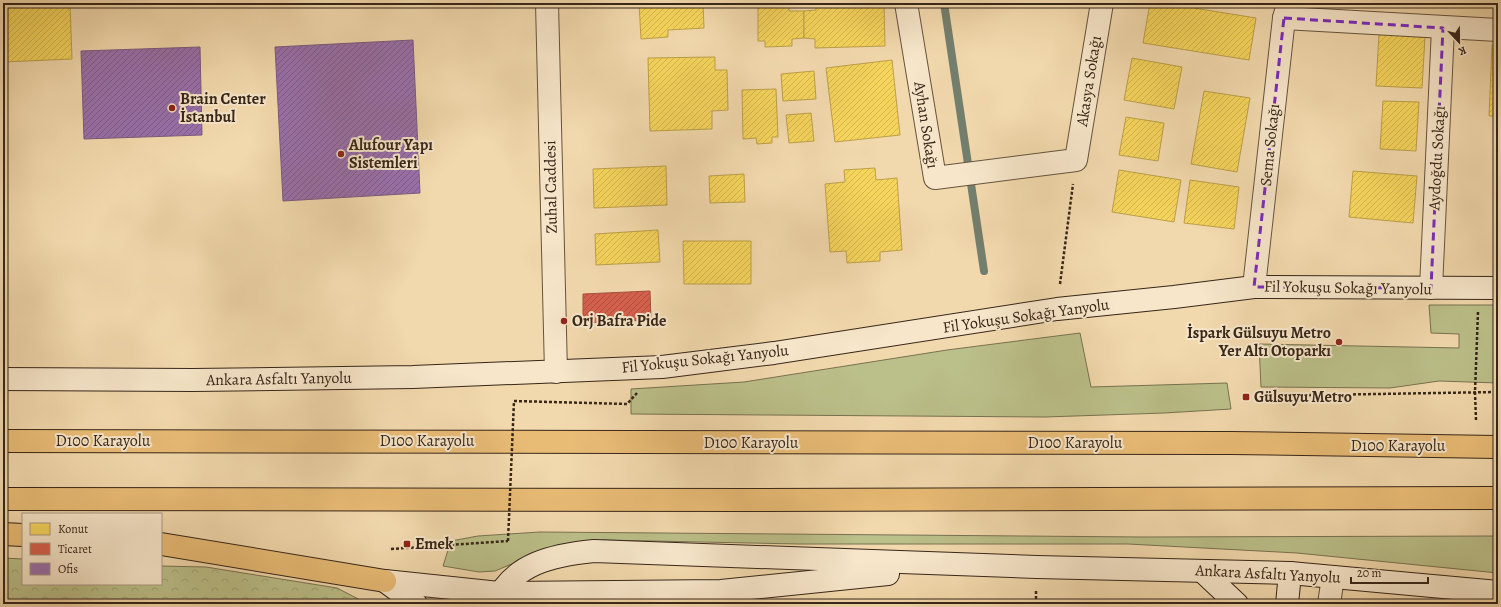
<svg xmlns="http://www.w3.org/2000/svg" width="1501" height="607" font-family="Alegreya,serif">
<defs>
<pattern id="forest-crowns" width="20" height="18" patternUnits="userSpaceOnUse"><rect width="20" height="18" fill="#bbbf89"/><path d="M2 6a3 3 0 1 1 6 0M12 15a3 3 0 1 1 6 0" fill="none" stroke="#a1a476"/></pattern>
<pattern id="homes-hatch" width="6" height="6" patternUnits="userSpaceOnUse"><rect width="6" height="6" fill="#f6d55c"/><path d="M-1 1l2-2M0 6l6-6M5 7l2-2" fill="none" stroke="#d4b74f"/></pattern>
<pattern id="shops-hatch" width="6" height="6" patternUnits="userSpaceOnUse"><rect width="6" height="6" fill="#d6604d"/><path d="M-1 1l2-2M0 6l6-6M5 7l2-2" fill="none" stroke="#ae4f3f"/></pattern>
<pattern id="offices-hatch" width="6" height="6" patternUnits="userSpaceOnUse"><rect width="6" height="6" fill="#9970ab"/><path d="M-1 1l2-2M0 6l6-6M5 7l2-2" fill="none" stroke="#7e5c8a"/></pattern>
</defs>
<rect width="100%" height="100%" fill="#f2d9ad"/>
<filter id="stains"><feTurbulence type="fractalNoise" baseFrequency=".005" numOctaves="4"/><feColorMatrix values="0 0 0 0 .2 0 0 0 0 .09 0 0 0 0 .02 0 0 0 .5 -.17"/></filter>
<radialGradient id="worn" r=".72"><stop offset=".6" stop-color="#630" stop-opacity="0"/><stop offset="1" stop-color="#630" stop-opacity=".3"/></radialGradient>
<g fill="#bbbf89" stroke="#797250">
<path d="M 1429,305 L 1498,305 L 1498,383 L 1439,381 L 1390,388 L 1261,387 L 1259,344 L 1459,348 L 1459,334 L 1431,333 Z"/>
<path d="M 1080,333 L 1091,387 L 1227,383 L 1231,409 L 1164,413 L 1045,417 L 631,414 L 631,389 L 744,382 L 947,350 Z"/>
<path d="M 540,532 L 1142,537 L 1498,536 L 1498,573 L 1297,553 L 1128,544 L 799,544 L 604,540 L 555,546 L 495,571 L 479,572 L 443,566 L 451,541 L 478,536 Z"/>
</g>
<path fill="url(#forest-crowns)" stroke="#797250" d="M 3,558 L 23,559 L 23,584 L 161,584 L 161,566 L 206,567 L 337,588 L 368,604 L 3,604 Z"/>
<g fill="url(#homes-hatch)" stroke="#bda048">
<path d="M 3,3 L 70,3 L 72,59 L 3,62 Z"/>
<path d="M 639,3 L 703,3 L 704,28 L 668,30 L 668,37 L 641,39 Z"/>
<path d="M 789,3 L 789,11 L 804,11 L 804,38 L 792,39 L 792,46 L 765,47 L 765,41 L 758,41 L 758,4 Z"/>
<path d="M 816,3 L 884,3 L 885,46 L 815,48 L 815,39 L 804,38 L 804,11 L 816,10 Z"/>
<path d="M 1150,3 L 1163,3 L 1256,18 L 1249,60 L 1143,43 Z"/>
<path d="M 1457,3 L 1498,3 L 1498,7 L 1457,6 Z"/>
<path d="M 1379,34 L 1425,37 L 1422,88 L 1376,86 Z"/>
<path d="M 1492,45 L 1498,46 L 1498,116 L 1489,116 Z"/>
<path d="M 715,57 L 715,70 L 727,70 L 728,110 L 712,111 L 712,129 L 650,131 L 648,58 Z"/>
<path d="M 1132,58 L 1182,67 L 1174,109 L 1124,100 Z"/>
<path d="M 892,60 L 900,135 L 835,142 L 826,68 Z"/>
<path d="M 814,71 L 816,99 L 783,101 L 781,74 Z"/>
<path d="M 776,89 L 778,137 L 772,137 L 772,143 L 757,144 L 756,138 L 743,139 L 742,90 Z"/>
<path d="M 1204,91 L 1250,98 L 1237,172 L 1191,164 Z"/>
<path d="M 1383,101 L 1419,102 L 1416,151 L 1380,149 Z"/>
<path d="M 811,113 L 814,141 L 789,143 L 786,115 Z"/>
<path d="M 1126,117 L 1164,123 L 1158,161 L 1119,155 Z"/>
<path d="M 666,166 L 667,205 L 594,208 L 593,169 Z"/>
<path d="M 875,168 L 876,180 L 897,178 L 902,250 L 880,252 L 880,261 L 847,263 L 846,251 L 830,252 L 825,184 L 845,182 L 844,170 Z"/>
<path d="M 1119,170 L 1181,180 L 1174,222 L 1112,212 Z"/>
<path d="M 1353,171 L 1417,176 L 1413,223 L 1349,217 Z"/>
<path d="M 744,174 L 745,202 L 710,203 L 709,176 Z"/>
<path d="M 1190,180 L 1239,187 L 1234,229 L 1184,223 Z"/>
<path d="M 658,230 L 660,262 L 596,265 L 595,234 Z"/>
<path d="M 683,241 L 751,241 L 751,284 L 684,284 Z"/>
</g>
<path fill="url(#shops-hatch)" stroke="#a64f3d" d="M 650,291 L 651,320 L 583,323 L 583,294 Z"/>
<g fill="url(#offices-hatch)" stroke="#7c5a7f">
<path d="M 413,40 L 420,193 L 283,201 L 275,47 Z"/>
<path d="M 200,47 L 202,135 L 84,139 L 81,51 Z"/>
</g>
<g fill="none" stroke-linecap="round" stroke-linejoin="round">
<path stroke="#737f6e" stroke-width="8" d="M 944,3 L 984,271"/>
<g stroke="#66533d" stroke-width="24">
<g id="minor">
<path d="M 906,3 L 935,178 L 1076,160 L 1102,3"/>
<path d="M 1284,18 L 1498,30"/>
<path d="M 1254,287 L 1284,18 L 1288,3"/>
<path d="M 1431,288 L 1443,28"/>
<path d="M 1329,604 L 1333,577"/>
</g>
</g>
<g stroke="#66533d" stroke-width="24">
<path id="tertiary" d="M 547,3 L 556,372"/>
</g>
<g stroke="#372618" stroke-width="24">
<g id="secondary">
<path d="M 3,379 L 193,380 L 413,377 L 662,367 L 774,353 L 1057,309 L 1174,297 L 1254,287 L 1498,288"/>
<path d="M 1202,571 L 1237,604"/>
<path d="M 385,581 L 499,593 L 721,591 L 888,574"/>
<path d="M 386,582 L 416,604"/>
<path d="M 495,604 C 512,563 554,555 594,551 L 1037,567 L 1290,573 L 1498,592"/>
<path d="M 1287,604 L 1290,573"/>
</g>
</g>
<g stroke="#372618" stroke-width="24">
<g id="trunk">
<path d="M 3,441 L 1231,443 L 1498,447"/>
<path d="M 3,499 C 501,503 1000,498 1498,498"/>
<path d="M 3,534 L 23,535"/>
<path d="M 161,544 L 385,581"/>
</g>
</g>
<g stroke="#372618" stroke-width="2.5" stroke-dasharray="3 2" stroke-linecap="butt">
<path d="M 1060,284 L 1073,184"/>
<path d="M 1258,396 L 1498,392"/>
<path d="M 514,401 L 627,404 L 637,393"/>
<path d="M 1476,420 L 1475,392 L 1478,312"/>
<path d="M 391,549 L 508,541"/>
<path d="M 1036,602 L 1146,604"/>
<path d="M 1036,604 L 1036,591"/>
</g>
<use href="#minor" stroke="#f7e6ca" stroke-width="22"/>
<use href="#tertiary" stroke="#f7e6ca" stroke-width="22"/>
<use href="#secondary" stroke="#f7e6ca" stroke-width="22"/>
<use href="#trunk" stroke="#e9bc76" stroke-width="22"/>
<path stroke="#372618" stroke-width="2.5" stroke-dasharray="3 2" stroke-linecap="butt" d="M 508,541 L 514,401"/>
</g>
<path fill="none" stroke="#7b2cbf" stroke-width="3" stroke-dasharray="8 5" stroke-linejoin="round" d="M 1284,18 L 1443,28 L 1431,288 L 1254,287 Z"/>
<g fill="#8f2418" stroke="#f7e6ca" stroke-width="1.5">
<circle cx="172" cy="108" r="4"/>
<circle cx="341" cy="154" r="4"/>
<circle cx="564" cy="321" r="4"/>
<circle cx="1339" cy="342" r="4"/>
<rect x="1242" y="393" width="8" height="8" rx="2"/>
<rect x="403" y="540" width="8" height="8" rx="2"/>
</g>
<g text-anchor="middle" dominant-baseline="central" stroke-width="4" stroke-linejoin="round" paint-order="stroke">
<g font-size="16" fill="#372618" stroke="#f7e6ca">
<text transform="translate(1089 81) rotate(-81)">Akasya Sokağı</text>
<text transform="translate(926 125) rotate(81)">Ayhan Sokağı</text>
<text transform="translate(1270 145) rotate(-84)">Sema Sokağı</text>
<text transform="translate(1437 158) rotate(-87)">Aydoğdu Sokağı</text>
<text transform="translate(551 187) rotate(-91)">Zuhal Caddesi</text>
<text transform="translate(1348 288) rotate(1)">Fil Yokuşu Sokağı Yanyolu</text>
<text transform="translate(1026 316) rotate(-8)">Fil Yokuşu Sokağı Yanyolu</text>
<text transform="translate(705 359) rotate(-6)">Fil Yokuşu Sokağı Yanyolu</text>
<text transform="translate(279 379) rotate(-1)">Ankara Asfaltı Yanyolu</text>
<text x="103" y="441">D100 Karayolu</text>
<text x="427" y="441">D100 Karayolu</text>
<text x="751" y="443">D100 Karayolu</text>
<text x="1075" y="443">D100 Karayolu</text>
<text x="1398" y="446">D100 Karayolu</text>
<text transform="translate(1268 574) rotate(3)">Ankara Asfaltı Yanyolu</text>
</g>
<g font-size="16" font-weight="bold" fill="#372618" stroke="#f7e6ca" text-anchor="start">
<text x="180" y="99">Brain Center<tspan x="180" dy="18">İstanbul</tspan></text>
<text x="349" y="145">Alufour Yapı<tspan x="349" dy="18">Sistemleri</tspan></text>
<text x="572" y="321">Orj Bafra Pide</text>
<text x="1331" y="333" text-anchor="end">İspark Gülsuyu Metro<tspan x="1331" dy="18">Yer Altı Otoparkı</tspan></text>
<text x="1254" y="397">Gülsuyu Metro</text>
<text x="415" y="544">Emek</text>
</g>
</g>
<rect width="1501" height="607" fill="none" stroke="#f2d9ad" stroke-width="16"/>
<rect x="4" y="4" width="1493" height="599" fill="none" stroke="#372618" stroke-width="2"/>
<rect x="8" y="8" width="1485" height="591" fill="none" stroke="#372618"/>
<rect x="22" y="513" width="140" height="72" fill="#f7e6ca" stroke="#aa9983"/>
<rect x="30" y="523" width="20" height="12" fill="#f6d55c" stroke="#aa9983"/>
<text x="58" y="533" font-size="12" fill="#372618">Konut</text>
<rect x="30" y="543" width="20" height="12" fill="#d6604d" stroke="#aa9983"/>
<text x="58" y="553" font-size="12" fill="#372618">Ticaret</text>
<rect x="30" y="563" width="20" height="12" fill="#9970ab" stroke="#aa9983"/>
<text x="58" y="573" font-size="12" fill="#372618">Ofis</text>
<g transform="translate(1459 42) rotate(158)" stroke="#f7e6ca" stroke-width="3" paint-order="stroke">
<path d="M0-3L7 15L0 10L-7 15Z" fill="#372618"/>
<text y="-6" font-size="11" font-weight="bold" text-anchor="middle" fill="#372618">K</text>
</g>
<path d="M1351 577v6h77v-6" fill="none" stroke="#372618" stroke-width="2"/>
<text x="1357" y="577" font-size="12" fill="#372618" stroke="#f7e6ca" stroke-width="3" paint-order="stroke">20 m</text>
<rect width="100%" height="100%" filter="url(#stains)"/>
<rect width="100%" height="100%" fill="url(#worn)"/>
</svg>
